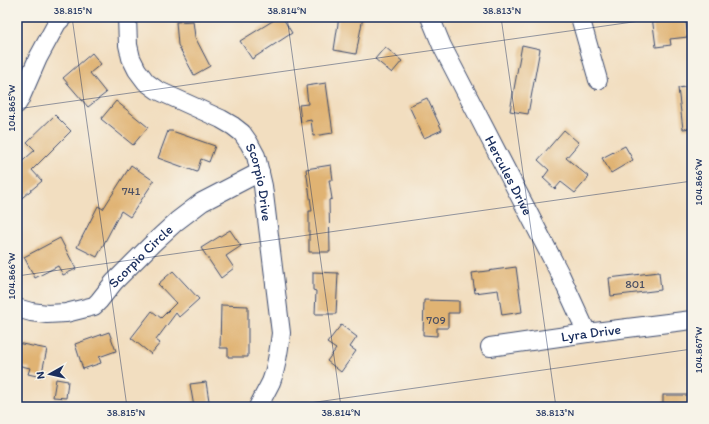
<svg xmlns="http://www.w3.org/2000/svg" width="709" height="424" font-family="Itim,sans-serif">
<rect width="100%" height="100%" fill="#f7f3e8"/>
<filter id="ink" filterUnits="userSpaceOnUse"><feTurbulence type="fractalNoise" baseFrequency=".025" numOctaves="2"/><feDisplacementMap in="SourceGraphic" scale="8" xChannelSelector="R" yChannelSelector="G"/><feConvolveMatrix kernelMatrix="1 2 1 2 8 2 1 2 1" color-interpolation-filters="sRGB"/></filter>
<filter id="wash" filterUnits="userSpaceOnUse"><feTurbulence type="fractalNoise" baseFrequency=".012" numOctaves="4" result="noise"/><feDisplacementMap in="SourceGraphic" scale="16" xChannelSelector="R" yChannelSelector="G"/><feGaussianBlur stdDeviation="0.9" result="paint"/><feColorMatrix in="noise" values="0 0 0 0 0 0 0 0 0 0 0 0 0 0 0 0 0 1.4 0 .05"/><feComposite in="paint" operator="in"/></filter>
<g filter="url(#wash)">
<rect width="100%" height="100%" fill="#f2dec0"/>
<g id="blocks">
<g fill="#e0b373">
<path d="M 279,17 L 282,17 L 292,33 L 252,59 L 240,41 Z"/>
<path d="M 339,17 L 363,17 L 356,54 L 334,50 Z"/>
<path d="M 652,17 L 685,17 L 688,37 L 670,39 L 671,45 L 656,47 Z"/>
<path d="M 193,21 L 195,37 L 210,66 L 194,75 L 178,45 L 176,22 Z"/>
<path d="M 522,45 L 540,49 L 528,114 L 510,111 Z"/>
<path d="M 385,47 L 402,61 L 392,73 L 375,59 Z"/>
<path d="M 92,53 L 101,64 L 90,73 L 106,93 L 88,107 L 63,78 Z"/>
<path d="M 326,83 L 333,133 L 313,136 L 311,120 L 301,122 L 299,105 L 308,104 L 306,86 Z"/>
<path d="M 692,86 L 692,128 L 683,129 L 678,88 Z"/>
<path d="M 427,98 L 442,130 L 424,138 L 409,106 Z"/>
<path d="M 116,101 L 148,127 L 133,145 L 101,119 Z"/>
<path d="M 55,115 L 71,131 L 32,170 L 42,181 L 17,202 L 17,166 L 35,150 L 27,142 Z"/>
<path d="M 564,130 L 579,143 L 566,158 L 589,177 L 575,193 L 561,182 L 555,189 L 543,178 L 549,170 L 538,160 Z"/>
<path d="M 168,131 L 172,131 L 215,146 L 209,162 L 201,159 L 197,172 L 158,158 Z"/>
<path d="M 625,146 L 633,160 L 611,173 L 602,158 Z"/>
<path d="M 131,165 L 154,181 L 130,217 L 121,211 L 97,257 L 77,247 L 98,206 L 103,209 Z"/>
<path d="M 331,165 L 333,180 L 329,180 L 332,199 L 329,200 L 330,252 L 309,252 L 309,211 L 312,211 L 306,169 Z"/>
<path d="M 230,230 L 241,246 L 226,256 L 234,268 L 221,278 L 201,248 Z"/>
<path d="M 60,238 L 76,269 L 63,275 L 58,266 L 35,278 L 24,257 Z"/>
<path d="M 516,267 L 522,312 L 502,315 L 498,290 L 475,293 L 472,273 Z"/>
<path d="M 173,271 L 199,299 L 179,317 L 176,313 L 156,340 L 160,343 L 151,354 L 131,338 L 152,311 L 161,318 L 176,303 L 158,284 Z"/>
<path d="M 313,272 L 338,273 L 336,314 L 315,314 L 316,291 L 313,290 Z"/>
<path d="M 659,272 L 661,290 L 611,296 L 609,278 Z"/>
<path d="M 424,300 L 459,301 L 459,313 L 448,313 L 448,328 L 437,328 L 437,336 L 423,335 Z"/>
<path d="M 221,305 L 248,306 L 248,357 L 228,357 L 228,348 L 220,348 Z"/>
<path d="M 341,325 L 357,337 L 350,347 L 356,351 L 341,372 L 327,361 L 336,349 L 327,343 Z"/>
<path d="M 109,332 L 116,351 L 99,357 L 101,363 L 83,369 L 75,344 Z"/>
<path d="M 17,343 L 47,349 L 41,377 L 28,374 L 30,368 L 17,365 Z"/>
<path d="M 56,379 L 68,381 L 66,398 L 53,397 Z"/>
<path d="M 206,382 L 210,407 L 194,407 L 190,384 Z"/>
<rect x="663" y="395" width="26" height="12"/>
</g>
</g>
</g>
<g filter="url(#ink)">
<use href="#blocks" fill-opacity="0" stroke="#3b496d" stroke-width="1"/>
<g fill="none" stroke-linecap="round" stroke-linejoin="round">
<g stroke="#3b496d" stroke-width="20">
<g id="minor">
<path id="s1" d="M 127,17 L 128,45 L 131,58 L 137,70 L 146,82 L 157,90 L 221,119 L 233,126 L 242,133 L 249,143 L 256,156 L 263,186 L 281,333 C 279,349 277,367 271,382 C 267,390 262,399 258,407"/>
<path id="s2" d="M 430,17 L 442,46 L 560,274 L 587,333"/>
<path d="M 580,17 L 598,80"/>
<path d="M 17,104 L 20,99 L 38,58 L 57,23 L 63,17"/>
<path id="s3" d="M 17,308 L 31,312 L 47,314 L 66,313 L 94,306 L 99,301 L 114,282 L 152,244 L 177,221 L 202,202 L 260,172"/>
<path id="s4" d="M 490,347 L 587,333 L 692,320"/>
</g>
</g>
<use href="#minor" stroke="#fff" stroke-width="18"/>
</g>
</g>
<path fill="none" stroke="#1b2f5e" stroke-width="1" stroke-opacity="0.45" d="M 72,17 L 127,407M 287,17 L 341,407M 501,17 L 556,407M 17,109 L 668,17M 17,276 L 692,181M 281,407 L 692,349"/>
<g text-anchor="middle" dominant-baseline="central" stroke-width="4" stroke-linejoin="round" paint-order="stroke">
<g font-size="12" fill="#4c5063">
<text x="131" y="191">741</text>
<text x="635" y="284">801</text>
<text x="436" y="320">709</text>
</g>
<g font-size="14" fill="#1b2f5e" stroke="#f7f3e8">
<text stroke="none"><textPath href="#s2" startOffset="177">Hercules Drive</textPath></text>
<text stroke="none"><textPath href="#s1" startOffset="232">Scorpio Drive</textPath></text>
<text stroke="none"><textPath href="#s3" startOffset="147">Scorpio Circle</textPath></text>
<text stroke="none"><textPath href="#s4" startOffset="102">Lyra Drive</textPath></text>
</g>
</g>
<rect width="709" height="424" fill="none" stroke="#f7f3e8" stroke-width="44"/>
<g transform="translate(50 374) rotate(262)" stroke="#f7f3e8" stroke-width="3" paint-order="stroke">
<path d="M0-3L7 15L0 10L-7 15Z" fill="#1b2f5e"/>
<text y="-6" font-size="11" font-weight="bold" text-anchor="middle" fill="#1b2f5e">N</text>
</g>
<rect x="22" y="22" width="665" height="380" fill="none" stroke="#1b2f5e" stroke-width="1.5"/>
<g font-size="10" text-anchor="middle" fill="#1b2f5e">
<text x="73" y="14">38.815°N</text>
<text x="287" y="14">38.814°N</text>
<text x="502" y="14">38.813°N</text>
<text transform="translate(11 108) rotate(-90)" y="4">104.865°W</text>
<text transform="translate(698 182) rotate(-90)" y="4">104.866°W</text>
<text transform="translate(11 276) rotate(-90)" y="4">104.866°W</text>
<text transform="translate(698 350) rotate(-90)" y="4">104.867°W</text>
<text x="126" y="416">38.815°N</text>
<text x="341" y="416">38.814°N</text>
<text x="555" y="416">38.813°N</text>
</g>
</svg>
